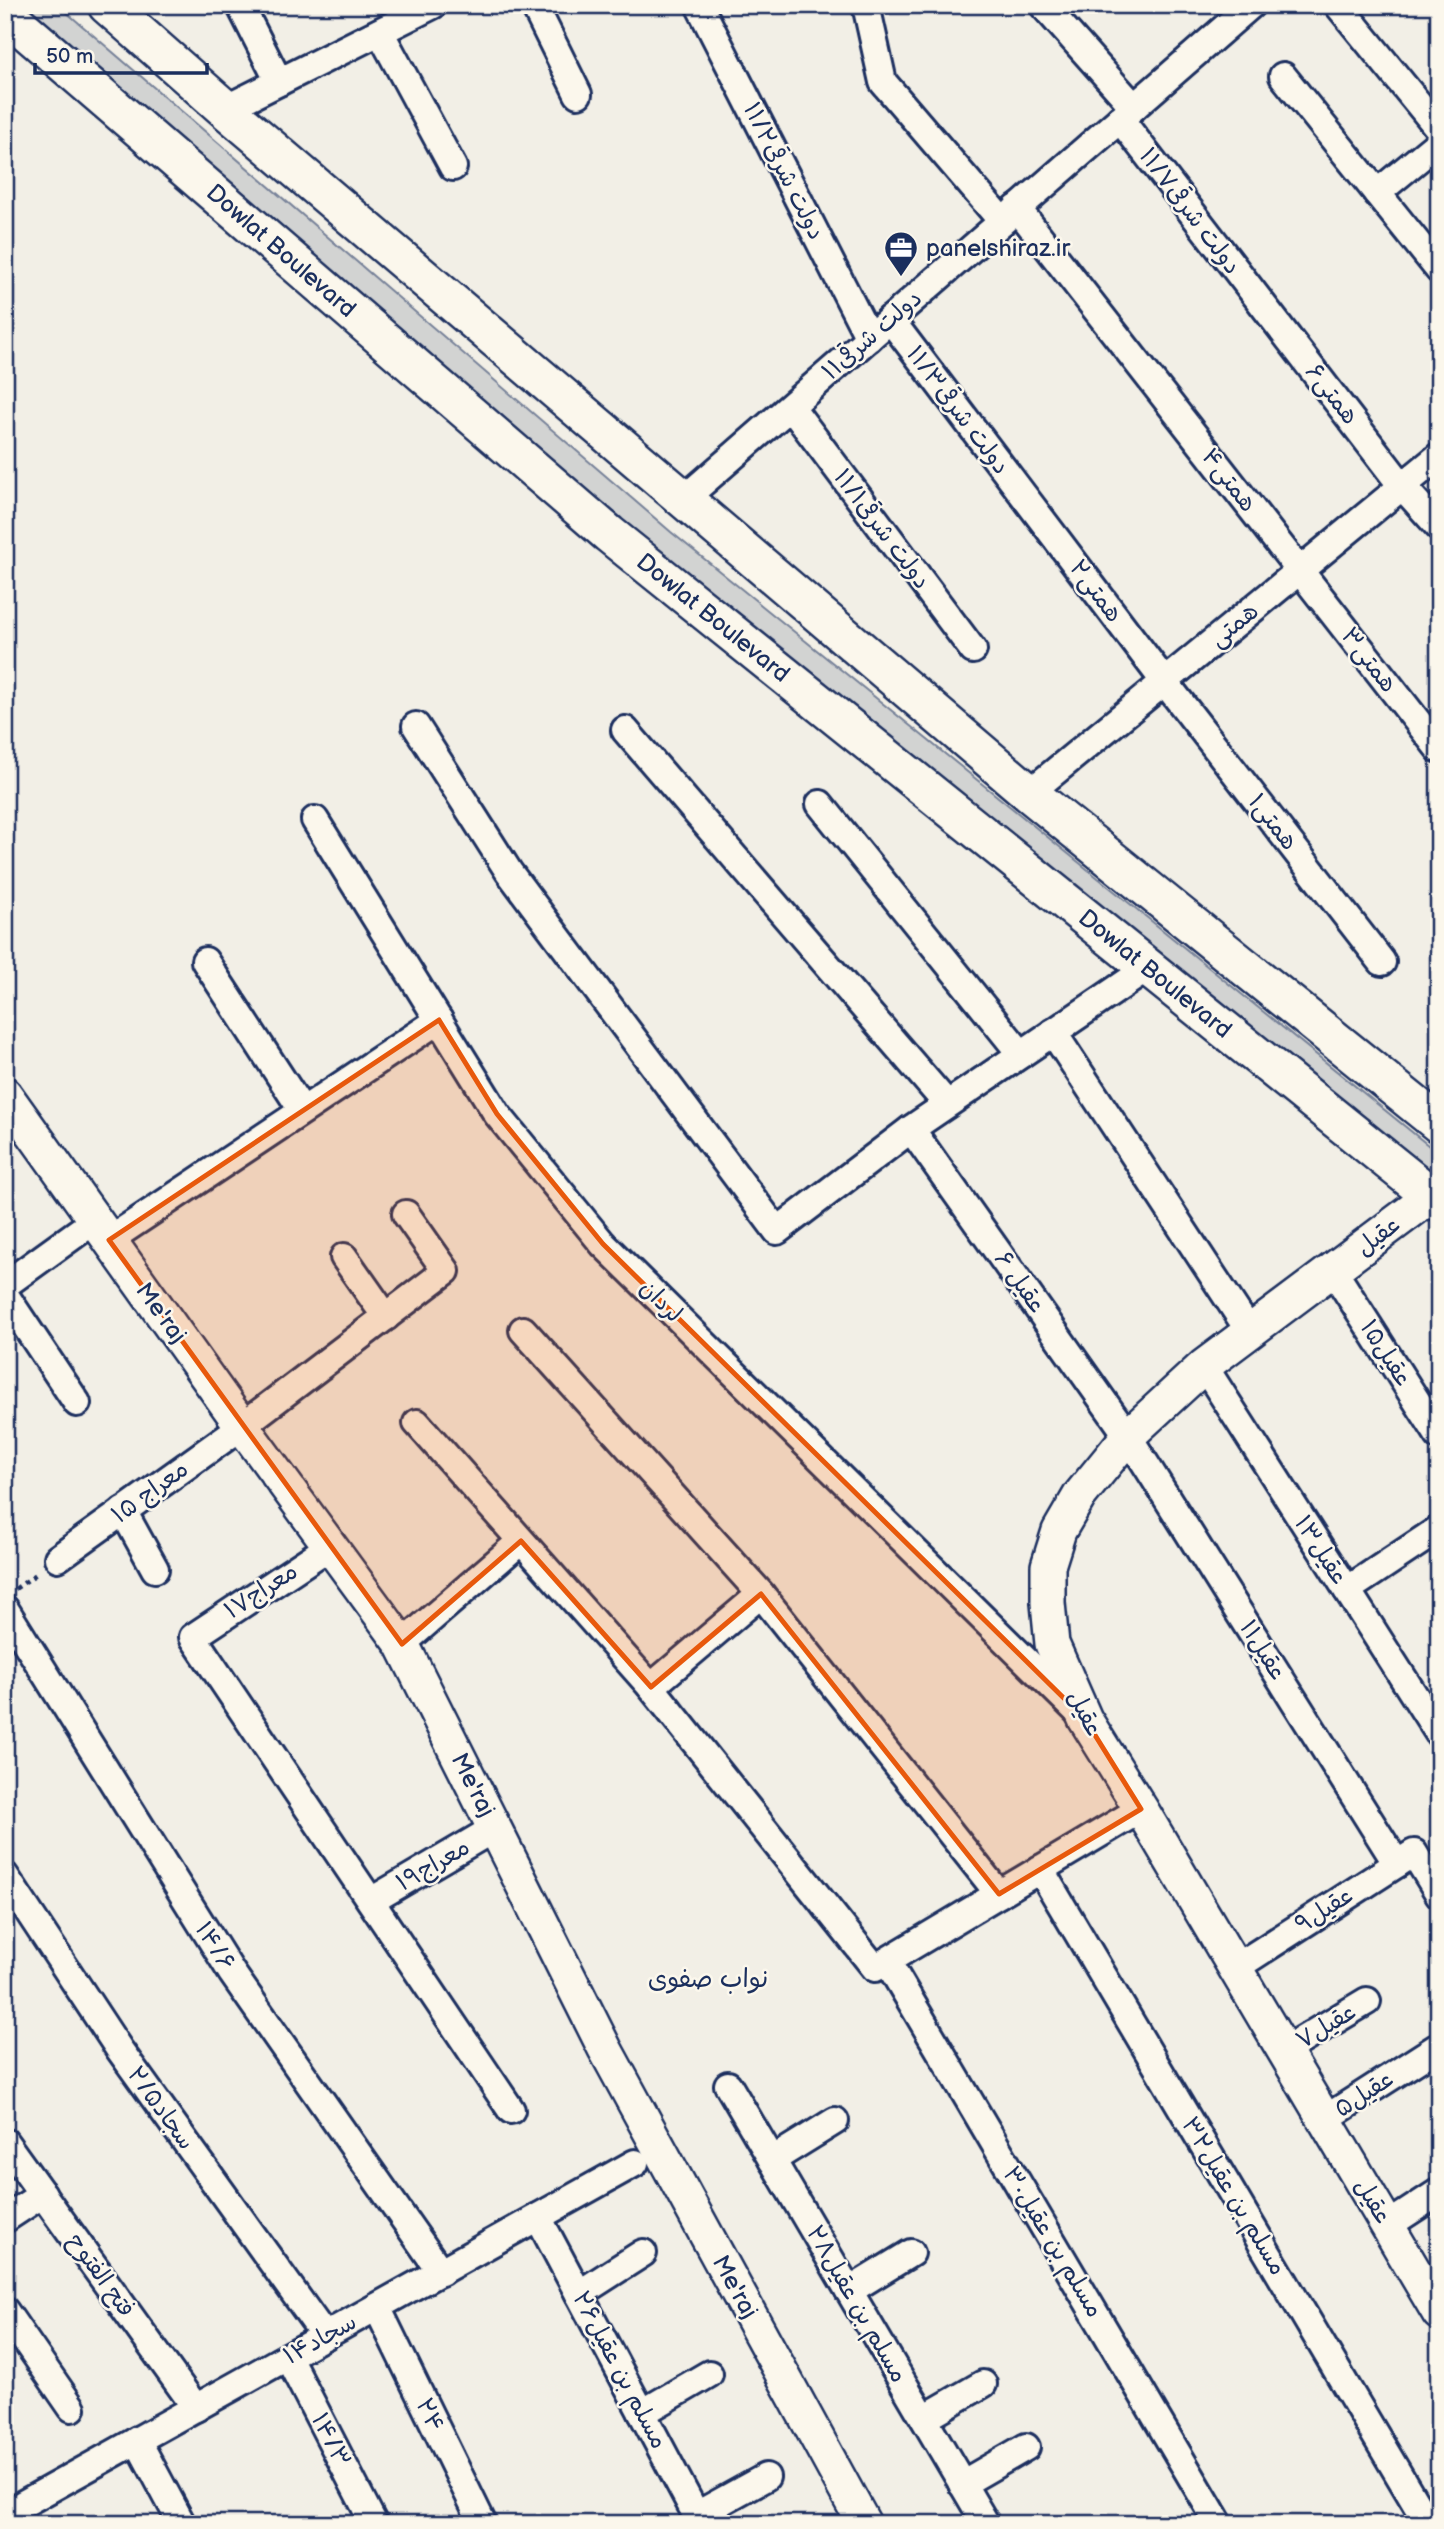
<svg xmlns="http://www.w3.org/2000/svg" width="1444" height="2529" font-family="'Balsamiq Sans','Playpen Sans Arabic',sans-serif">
<rect width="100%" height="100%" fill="#f2efe6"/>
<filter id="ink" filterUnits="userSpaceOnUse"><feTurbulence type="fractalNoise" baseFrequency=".0143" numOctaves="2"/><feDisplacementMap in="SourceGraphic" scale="14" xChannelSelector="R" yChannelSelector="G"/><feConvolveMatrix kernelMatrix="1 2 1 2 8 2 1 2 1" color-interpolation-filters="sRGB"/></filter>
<g filter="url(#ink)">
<path fill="#d2d3d2" stroke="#768198" stroke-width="2" d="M 24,5 L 58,5 L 671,532 L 1439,1154 L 1439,1182 L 664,556 Z"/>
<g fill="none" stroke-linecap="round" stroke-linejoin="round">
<g stroke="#1b2f5e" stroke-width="32">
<g id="minor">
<path d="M 240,5 L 279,82"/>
<path d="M 534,5 L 578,94"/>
<path d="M 699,5 L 869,338"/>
<path d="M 866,5 L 883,82 L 1002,221"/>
<path d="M 1043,5 L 1134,107"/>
<path d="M 1338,5 L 1439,129"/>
<path d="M 380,32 L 453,167"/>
<path d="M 1283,76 L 1439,270"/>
<path d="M 225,109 L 433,5"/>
<path d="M 1120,119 L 1402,486 L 1439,527"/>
<path d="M 1377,193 L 1439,142"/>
<path d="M 1017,208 L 1439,749"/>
<path d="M 890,319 L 1164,681 L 1382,962"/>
<path d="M 791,407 L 973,650"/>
<path d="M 684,499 L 1251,5"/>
<path d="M 416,726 L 509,872 L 777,1231 L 911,1129 L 1148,968"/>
<path d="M 625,730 L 947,1104"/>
<path d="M 1029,793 L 1439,456"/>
<path d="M 820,804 L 1021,1054"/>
<path d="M 315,820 L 497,1114 L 603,1244 L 1079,1713"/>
<path d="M 205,961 L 302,1110"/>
<path d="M 1053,1032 L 1250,1332"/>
<path d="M 911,1129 L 1128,1436 L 1397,1864"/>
<path d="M 109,1240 L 439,1020"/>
<path d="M 344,1257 L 386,1317"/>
<path d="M 1333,1270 L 1439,1436"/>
<path d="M 5,1285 L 95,1220"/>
<path d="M 5,1295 L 77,1403"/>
<path d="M 523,1330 L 761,1594 L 999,1894"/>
<path d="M 1204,1366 L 1439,1734"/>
<path d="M 417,1423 L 651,1687 L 875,1968 L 1141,1809"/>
<path d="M 123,1511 L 155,1569"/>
<path d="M 330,1546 L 193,1637 L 511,2110"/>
<path d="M 58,1558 L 242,1426 L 446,1271 L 406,1214"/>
<path d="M 1347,1590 L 1439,1529"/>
<path d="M 5,1609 L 232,1973 L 441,2272"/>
<path d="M 402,1644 L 521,1541"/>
<path d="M 651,1687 L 761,1594"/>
<path d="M 1040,1869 L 1428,2524"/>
<path d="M 5,1876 L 119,2049 L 325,2336"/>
<path d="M 371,1901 L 495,1828"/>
<path d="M 887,1961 L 1219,2524"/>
<path d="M 1235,1968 L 1414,1853 L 1439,1894"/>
<path d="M 1284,2051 L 1367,2001"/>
<path d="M 728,2085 L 986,2524"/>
<path d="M 1325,2119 L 1439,2046"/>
<path d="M 5,2142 L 196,2408"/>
<path d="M 772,2160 L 835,2121"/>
<path d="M 538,2217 L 701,2524"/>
<path d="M 5,2219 L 43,2194"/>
<path d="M 1387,2226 L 1439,2192"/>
<path d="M 849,2291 L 911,2253"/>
<path d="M 579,2294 L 643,2253"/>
<path d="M 377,2307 L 483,2524"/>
<path d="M 5,2311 L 72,2408"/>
<path d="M 288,2357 L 374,2524"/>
<path d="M 642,2413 L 709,2374"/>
<path d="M 924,2418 L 983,2384"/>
<path d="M 137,2440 L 182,2524"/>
<path d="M 962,2484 L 1026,2447"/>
<path d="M 5,2514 L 635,2163"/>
<path d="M 697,2515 L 766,2477"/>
</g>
</g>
<g stroke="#1b2f5e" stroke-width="38">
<g id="tertiary">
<path d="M 5,1094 L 242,1426 L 402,1644 L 605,2049 L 864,2524"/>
<path d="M 1431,1196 L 1204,1366 L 1128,1436 L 1080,1495 L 1059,1531 L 1048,1566 L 1048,1603 L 1052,1644 L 1085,1719 L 1141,1809 L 1439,2313"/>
</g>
</g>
<g stroke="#1b2f5e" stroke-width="42">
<g id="secondary">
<path d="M 107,5 L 225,109 L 1029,793 L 1439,1124"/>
<path d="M 5,13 L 609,534 L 1439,1202"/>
</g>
</g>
<path stroke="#1b2f5e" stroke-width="4.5" stroke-dasharray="5 5" stroke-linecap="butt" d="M 15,1589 L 39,1572"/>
<use href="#minor" stroke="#fbf7ec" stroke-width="26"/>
<use href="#tertiary" stroke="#fbf7ec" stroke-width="33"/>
<use href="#secondary" stroke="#fbf7ec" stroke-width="37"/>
</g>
</g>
<path fill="#e8590c" fill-opacity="0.2" stroke="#e8590c" stroke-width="5" stroke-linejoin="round" d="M 439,1020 L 497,1114 L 603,1244 L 1085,1719 L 1141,1809 L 999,1894 L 761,1594 L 651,1687 L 521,1541 L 402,1644 L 109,1240 Z"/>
<defs>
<g id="office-pin" transform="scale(1.75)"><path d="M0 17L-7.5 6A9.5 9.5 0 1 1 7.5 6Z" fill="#1b2f5e" stroke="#fbf7ec"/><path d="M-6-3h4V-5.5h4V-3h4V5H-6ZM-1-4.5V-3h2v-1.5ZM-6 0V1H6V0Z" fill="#fff"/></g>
</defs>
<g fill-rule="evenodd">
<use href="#office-pin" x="901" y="248"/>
</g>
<g text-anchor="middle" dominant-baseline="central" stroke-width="5" stroke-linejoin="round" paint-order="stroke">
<g font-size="24" fill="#1b2f5e" stroke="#fbf7ec">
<text transform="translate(784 171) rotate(63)">۱۱/۲دولت شرقی</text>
<text transform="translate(1190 211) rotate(53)">۱۱/۷دولت شرقی</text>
<text transform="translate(281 251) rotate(41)">Dowlat Boulevard</text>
<text transform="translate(872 335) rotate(-41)">۱۱دولت شرقی</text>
<text transform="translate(1332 394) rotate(52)">۶همتی</text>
<text transform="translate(958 410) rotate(53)">۱۱/۳دولت شرقی</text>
<text transform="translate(1229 480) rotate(52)">۴همتی</text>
<text transform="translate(882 529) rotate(53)">۱۱/۱دولت شرقی</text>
<text transform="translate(1096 591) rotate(53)">۲همتی</text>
<text transform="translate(713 618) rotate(39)">Dowlat Boulevard</text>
<text transform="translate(1234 625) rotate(-39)">همتی</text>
<text transform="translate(1369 660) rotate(52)">۳همتی</text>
<text transform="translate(1273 822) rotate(52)">۱همتی</text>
<text transform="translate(1155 974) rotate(39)">Dowlat Boulevard</text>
<text transform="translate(1378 1236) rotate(-37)">عقیل</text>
<text transform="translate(1020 1282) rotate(55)">عقیل ۶</text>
<text transform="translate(661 1301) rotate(45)">لردان</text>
<text transform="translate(161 1313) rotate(54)">Me'raj</text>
<text transform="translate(1386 1353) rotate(57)">عقیل۱۵</text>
<text transform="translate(150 1492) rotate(-36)">معراج ۱۵</text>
<text transform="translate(1321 1550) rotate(57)">عقیل۱۳</text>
<text transform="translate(261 1591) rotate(-33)">معراج۱۷</text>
<text transform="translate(1263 1650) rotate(58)">عقیل۱۱</text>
<text transform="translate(1085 1713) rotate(63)">عقیل</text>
<text transform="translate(473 1785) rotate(63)">Me'raj</text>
<text transform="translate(433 1865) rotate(-30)">معراج۱۹</text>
<text transform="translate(1324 1910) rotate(-33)">عقیل۹</text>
<text transform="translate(215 1946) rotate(58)">۱۴/۶</text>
<text transform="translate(1326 2026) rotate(-31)">عقیل۷</text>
<text transform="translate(1364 2094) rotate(-33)">عقیل۵</text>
<text transform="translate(161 2108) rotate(54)">۲/۵سجاد</text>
<text transform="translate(1234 2196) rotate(59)">مسلم بن عقیل۳۲</text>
<text transform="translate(1373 2201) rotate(59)">عقیل</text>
<text transform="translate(1053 2242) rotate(59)">مسلم بن عقیل۳۰</text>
<text transform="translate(101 2275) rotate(54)">فتح الفتوح</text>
<text transform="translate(735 2287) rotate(61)">Me'raj</text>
<text transform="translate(857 2304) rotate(60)">مسلم بن عقیل۲۸</text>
<text transform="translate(320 2339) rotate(-29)">۱۴سجاد</text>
<text transform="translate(620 2370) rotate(62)">مسلم بن عقیل۲۶</text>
<text transform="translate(430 2415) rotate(64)">۲۴</text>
<text transform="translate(331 2440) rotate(63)">۱۴/۳</text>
</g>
<g font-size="24" fill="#1b2f5e" stroke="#fbf7ec" text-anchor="start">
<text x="926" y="248">panelshiraz.ir</text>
</g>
<g font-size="26" fill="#1b2f5e" stroke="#fbf7ec">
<text x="708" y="1979">نواب صفوی</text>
</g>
</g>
<rect width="1444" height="2529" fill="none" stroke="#fbf7ec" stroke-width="28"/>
<rect x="14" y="14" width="1416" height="2501" fill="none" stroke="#1b2f5e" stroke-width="2.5" filter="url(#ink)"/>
<path d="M35 63v10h172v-10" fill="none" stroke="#1b2f5e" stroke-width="3.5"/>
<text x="46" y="63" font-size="21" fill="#1b2f5e" stroke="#fbf7ec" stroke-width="5" paint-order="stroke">50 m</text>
</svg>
